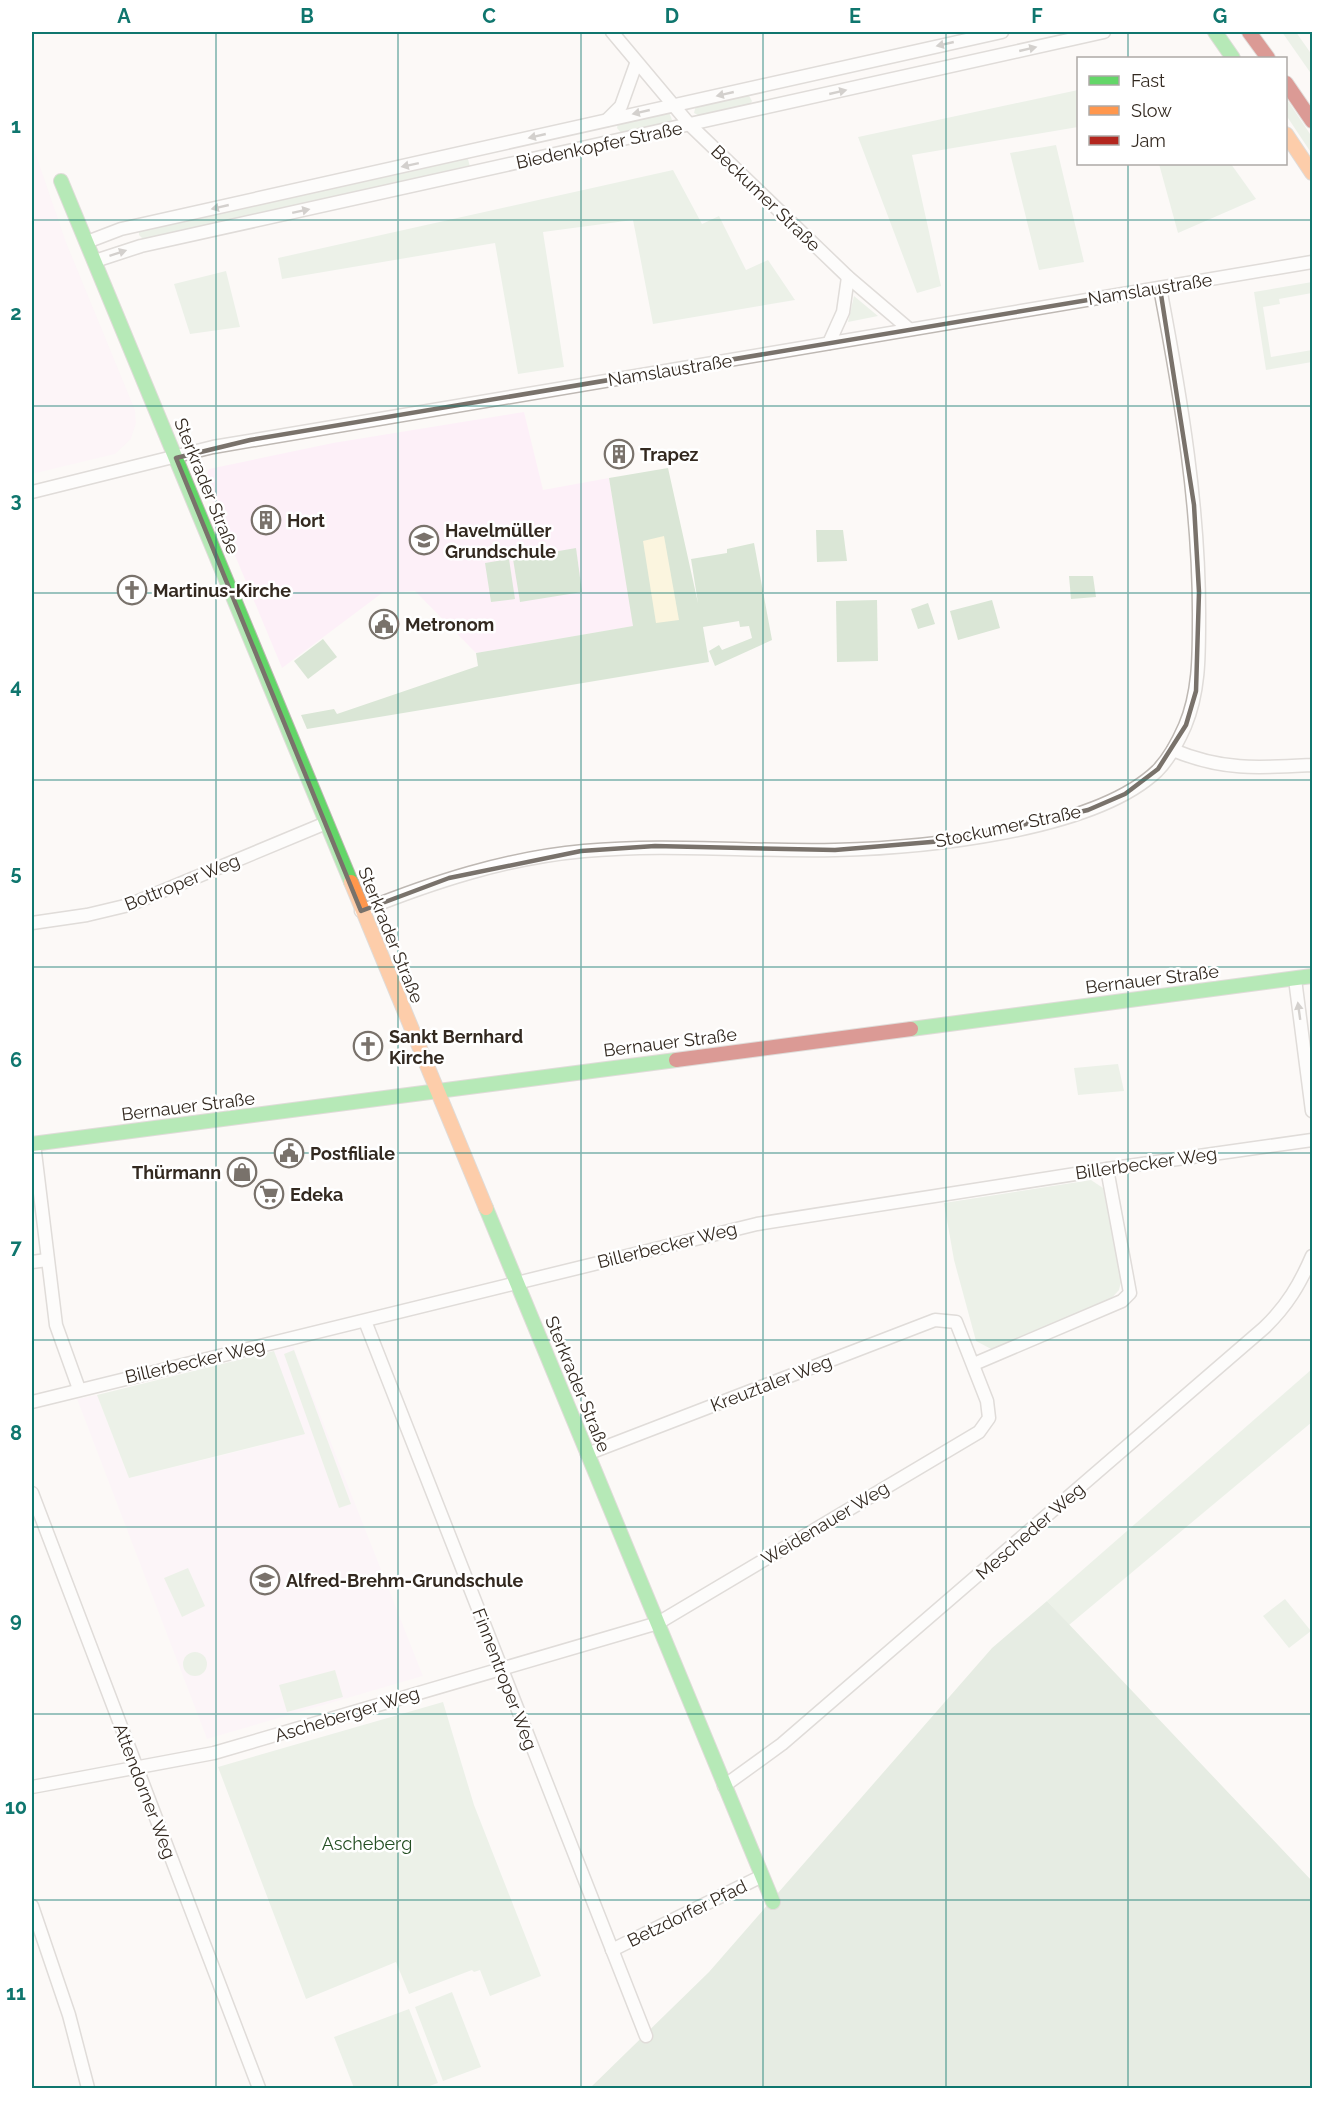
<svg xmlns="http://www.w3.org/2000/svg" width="1344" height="2120" font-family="Raleway,sans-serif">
<rect width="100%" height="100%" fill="#fcf9f7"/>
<path fill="#fef0f8" d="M 32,143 L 66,242 L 135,410 L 136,423 L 131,439 L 115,454 L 32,474 Z"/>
<g fill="#fdf0f8">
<path d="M 524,412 L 543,490 L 609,478 L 634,626 L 476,653 L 415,591 L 382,593 L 282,668 L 204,481 L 209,469 L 333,443 Z"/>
<path d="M 293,1346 L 423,1676 L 207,1739 L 77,1399 L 97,1395 L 129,1478 L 219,1456 L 263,1445 L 230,1362 Z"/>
</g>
<g fill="#dae6d6">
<path d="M 1282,32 L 1296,32 L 1312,55 L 1312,75 Z"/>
<path d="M 1078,90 L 1078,127 L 912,155 L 941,286 L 917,293 L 858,137 Z"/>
<path d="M 748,94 L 752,101 L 750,105 L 700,116 L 694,113 L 696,105 Z"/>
<path d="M 1286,98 L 1312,137 L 1312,154 L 1286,115 Z"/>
<path d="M 669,112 L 672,120 L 667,124 L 622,134 L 617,128 L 618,123 Z"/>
<path d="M 1056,145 L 1084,262 L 1039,270 L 1010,153 Z"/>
<path d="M 467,155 L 470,167 L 144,240 L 139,235 L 139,231 Z"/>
<path d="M 1159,164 L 1231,164 L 1256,199 L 1178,233 Z"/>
<path d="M 673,170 L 702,224 L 719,216 L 746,270 L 768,260 L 795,300 L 653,324 L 633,220 L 543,232 L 564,367 L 518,374 L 495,243 L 282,279 L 278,258 Z"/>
<path d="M 226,271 L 240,327 L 190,334 L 174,284 Z"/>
<path d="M 1312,282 L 1312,293 L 1279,299 L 1280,304 L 1263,307 L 1271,357 L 1312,350 L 1312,362 L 1266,370 L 1254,292 Z"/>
<path d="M 854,296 L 878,316 L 848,322 Z"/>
<path d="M 668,468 L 698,603 L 691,559 L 727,553 L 727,549 L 754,543 L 772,640 L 715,666 L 709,651 L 719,645 L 722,650 L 752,638 L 749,626 L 740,627 L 739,621 L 703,627 L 709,662 L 307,729 L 301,715 L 334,709 L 337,714 L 478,666 L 476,653 L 633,626 L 609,478 Z"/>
<path d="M 816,530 L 843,530 L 847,561 L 817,562 Z"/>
<path d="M 576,548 L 582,592 L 520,602 L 513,559 Z"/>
<path d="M 509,559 L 515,599 L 491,602 L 485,563 Z"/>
<path d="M 1069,576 L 1093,576 L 1096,597 L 1071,599 Z"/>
<path d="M 877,600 L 878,661 L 837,662 L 836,601 Z"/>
<path d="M 992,600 L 1000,628 L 958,640 L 950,611 Z"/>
<path d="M 928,603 L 935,624 L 918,629 L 911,609 Z"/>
<path d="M 323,639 L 337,657 L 308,679 L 294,661 Z"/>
<path d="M 1118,1064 L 1124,1091 L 1078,1095 L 1074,1068 Z"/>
<path d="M 1091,1180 L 1103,1188 L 1122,1278 L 1119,1290 L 1110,1300 L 993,1350 L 976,1341 L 954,1260 L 944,1203 Z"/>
<path d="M 294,1350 L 351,1504 L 339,1508 L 284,1354 Z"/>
<path d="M 274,1351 L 305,1434 L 129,1478 L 97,1395 Z"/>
<path d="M 1312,1369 L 1312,1422 L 1069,1625 L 1047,1601 Z"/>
<path d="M 188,1568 L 205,1606 L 182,1617 L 164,1578 Z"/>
<path d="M 1285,1599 L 1311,1631 L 1289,1648 L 1263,1616 Z"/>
<circle cx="195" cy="1664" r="12"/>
<path d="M 335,1670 L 343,1697 L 287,1712 L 279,1685 Z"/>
<path d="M 443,1702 L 474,1805 L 541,1976 L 490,1996 L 480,1970 L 474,1972 L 472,1970 L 409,1994 L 396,1962 L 306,1999 L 218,1767 Z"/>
<path d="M 452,1992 L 481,2067 L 443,2081 L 415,2007 Z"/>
<path d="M 409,2009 L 438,2083 L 424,2088 L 354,2088 L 334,2037 Z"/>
</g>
<path fill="#cddcc9" d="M 1047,1601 L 1312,1881 L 1312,2088 L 590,2088 L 709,1972 L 992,1648 Z"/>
<path fill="#fbf5df" d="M 664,536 L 679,620 L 656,623 L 643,541 Z"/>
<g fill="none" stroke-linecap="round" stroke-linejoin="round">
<g stroke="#beb8b3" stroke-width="15">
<g id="street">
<path d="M 612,32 L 690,125 L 848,277 L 909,329"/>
<path d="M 607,120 L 621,106 L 636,64"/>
<path d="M 87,242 L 121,229 L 1002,32"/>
<path d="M 95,261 L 141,246 L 1104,32"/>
<path d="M 829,343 L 843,312 L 848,277"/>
<path d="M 32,492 L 213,447 L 1312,262"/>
<path d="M 1173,750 C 1223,771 1260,768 1312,765"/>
<path d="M 361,911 C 433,882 506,858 584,851 C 668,843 750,852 835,850 C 921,848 1093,832 1157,771 C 1169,759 1178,742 1185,726 C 1199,693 1199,657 1199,622 C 1200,510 1181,398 1160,288"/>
<path d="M 32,923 L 87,915 L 129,905 L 326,823"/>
<path d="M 1295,979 L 1312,1111"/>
<path d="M 34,1144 L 56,1325 L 79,1389"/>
<path d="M 32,1262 L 47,1260"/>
<path d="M 365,1321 L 646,2036"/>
<path d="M 974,1364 L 1122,1301 L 1130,1293 L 1107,1169"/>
<path d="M 32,1402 L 757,1224 L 1107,1169 L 1312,1140"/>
<path d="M 32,1493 L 259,2088"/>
<path d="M 724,1786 L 782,1744 L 1264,1328 C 1287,1306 1300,1284 1312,1256"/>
<path d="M 32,1787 L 214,1753 L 658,1623 L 979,1432 L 989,1418 L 987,1401 L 956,1322 L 935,1320 L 587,1454"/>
<path d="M 32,1906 L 69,2015 L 88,2088"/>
<path d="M 612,1950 L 762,1876"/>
</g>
</g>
<g stroke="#beb8b3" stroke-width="16">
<g id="fast">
<path d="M 1215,32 L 1233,58"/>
<path d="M 61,181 L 351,882"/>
<path d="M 911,1029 L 1312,976"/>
<path d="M 32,1144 L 676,1060"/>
<path d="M 486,1208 L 773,1902"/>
</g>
</g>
<g stroke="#beb8b3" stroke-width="16">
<g id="slow">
<path d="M 1286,134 L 1312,173"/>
<path d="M 351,882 L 486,1208"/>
</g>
</g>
<g stroke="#beb8b3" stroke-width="16">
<g id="jam">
<path d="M 1249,32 L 1268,58"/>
<path d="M 1286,83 L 1312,121"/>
<path d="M 676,1060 L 911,1029"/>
</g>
</g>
<use href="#street" stroke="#fffefe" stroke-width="12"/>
<use href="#fast" stroke="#63d668" stroke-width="14"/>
<use href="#slow" stroke="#ff974d" stroke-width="14"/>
<use href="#jam" stroke="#b3261e" stroke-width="14"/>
</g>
<defs><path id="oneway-solid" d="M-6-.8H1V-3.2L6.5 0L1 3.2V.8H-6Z" transform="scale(1.5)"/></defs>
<g fill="#a39e9a">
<use href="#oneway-solid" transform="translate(945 44) rotate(167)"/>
<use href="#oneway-solid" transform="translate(1028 49) rotate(-13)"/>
<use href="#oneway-solid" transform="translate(838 92) rotate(-13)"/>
<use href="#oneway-solid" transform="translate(725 94) rotate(167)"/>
<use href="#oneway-solid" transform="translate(641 112) rotate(167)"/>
<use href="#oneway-solid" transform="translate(537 136) rotate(167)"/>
<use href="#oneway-solid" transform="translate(410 165) rotate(168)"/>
<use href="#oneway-solid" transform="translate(220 207) rotate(167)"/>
<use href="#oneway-solid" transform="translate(301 211) rotate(-12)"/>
<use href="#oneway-solid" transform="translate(118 253) rotate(-18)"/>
<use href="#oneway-solid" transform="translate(1299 1011) rotate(-98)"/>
</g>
<path d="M0 0H1344V2120H0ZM 1160,288 L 1194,505 L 1199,592 L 1196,691 L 1186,725 L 1158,769 L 1125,794 L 1088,810 L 955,840 L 835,850 L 655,846 L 581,851 L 449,878 L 361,911 L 176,458 L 250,440 Z" fill="#fcf9f7" fill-opacity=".55" fill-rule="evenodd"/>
<path fill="none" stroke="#79726b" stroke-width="4.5" stroke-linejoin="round" d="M 1160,288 L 1194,505 L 1199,592 L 1196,691 L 1186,725 L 1158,769 L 1125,794 L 1088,810 L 955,840 L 835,850 L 655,846 L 581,851 L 449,878 L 361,911 L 176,458 L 250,440 Z"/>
<path fill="none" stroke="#0f766e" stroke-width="1.5" stroke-opacity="0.55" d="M 216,32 L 216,2088M 398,32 L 398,2088M 581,32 L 581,2088M 763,32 L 763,2088M 946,32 L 946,2088M 1128,32 L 1128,58M 1128,164 L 1128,2088M 32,220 L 1312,220M 32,406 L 1312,406M 32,593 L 1312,593M 32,780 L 1312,780M 32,967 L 1312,967M 32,1153 L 1312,1153M 32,1340 L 1312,1340M 32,1527 L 1312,1527M 32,1714 L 1312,1714M 32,1900 L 1312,1900"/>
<defs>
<g id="building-ring" transform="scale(1.5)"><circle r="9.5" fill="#fff" stroke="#79726b" stroke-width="1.5"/><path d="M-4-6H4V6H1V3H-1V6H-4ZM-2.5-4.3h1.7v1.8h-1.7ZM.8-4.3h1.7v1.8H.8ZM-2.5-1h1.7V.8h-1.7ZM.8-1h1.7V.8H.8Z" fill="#79726b"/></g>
<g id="school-ring" transform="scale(1.5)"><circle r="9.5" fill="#fff" stroke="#79726b" stroke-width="1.5"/><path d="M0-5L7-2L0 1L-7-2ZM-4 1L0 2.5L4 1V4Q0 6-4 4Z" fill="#79726b"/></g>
<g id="church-ring" transform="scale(1.5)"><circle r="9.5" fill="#fff" stroke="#79726b" stroke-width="1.5"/><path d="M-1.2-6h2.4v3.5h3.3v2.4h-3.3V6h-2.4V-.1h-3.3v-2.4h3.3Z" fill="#79726b"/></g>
<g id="civic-ring" transform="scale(1.5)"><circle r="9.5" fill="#fff" stroke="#79726b" stroke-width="1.5"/><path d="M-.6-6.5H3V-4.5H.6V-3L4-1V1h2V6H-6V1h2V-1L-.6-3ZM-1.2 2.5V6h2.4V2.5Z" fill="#79726b"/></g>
<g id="shop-ring" transform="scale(1.5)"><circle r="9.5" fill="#fff" stroke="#79726b" stroke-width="1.5"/><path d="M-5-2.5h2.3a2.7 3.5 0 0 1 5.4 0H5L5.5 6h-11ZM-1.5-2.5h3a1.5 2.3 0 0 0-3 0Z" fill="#79726b"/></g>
<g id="supermarket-ring" transform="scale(1.5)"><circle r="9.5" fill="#fff" stroke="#79726b" stroke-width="1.5"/><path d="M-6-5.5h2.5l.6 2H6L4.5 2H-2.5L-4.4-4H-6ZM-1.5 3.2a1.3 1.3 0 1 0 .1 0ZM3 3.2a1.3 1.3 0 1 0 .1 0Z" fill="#79726b"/></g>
</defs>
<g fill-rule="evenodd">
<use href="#building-ring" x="619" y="454"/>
<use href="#building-ring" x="266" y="520"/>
<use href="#school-ring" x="424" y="540"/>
<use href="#church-ring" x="132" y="590"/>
<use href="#civic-ring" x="384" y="624"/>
<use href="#church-ring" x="368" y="1046"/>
<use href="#civic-ring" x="289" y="1153"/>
<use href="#shop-ring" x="242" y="1172"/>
<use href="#supermarket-ring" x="269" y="1194"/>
<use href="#school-ring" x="265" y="1580"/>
</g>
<g text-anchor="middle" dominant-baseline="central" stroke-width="5" stroke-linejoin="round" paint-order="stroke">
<g font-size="18" fill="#332920" stroke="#fff">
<text transform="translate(599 145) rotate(-12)">Biedenkopfer Straße</text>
<text transform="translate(766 198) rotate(44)">Beckumer Straße</text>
<text transform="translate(1150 289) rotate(-9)">Namslaustraße</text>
<text transform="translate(670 370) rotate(-9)">Namslaustraße</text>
<text transform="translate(207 486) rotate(68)">Sterkrader Straße</text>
<text transform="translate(1008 826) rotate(-12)">Stockumer Straße</text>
<text transform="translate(182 882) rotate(-22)">Bottroper Weg</text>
<text transform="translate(391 935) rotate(68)">Sterkrader Straße</text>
<text transform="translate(1152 979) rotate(-7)">Bernauer Straße</text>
<text transform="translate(670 1042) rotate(-7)">Bernauer Straße</text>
<text transform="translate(188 1106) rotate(-7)">Bernauer Straße</text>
<text transform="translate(1146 1163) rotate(-8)">Billerbecker Weg</text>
<text transform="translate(667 1245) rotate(-14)">Billerbecker Weg</text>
<text transform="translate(195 1361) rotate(-13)">Billerbecker Weg</text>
<text transform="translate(771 1383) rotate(-21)">Kreuztaler Weg</text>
<text transform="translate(578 1384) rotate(68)">Sterkrader Straße</text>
<text transform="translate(825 1523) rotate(-31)">Weidenauer Weg</text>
<text transform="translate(1030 1531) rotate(-41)">Mescheder Weg</text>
<text transform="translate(505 1679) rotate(69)">Finnentroper Weg</text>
<text transform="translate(347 1714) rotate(-17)">Ascheberger Weg</text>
<text transform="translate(145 1791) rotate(69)">Attendorner Weg</text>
<text transform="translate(687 1913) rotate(-26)">Betzdorfer Pfad</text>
</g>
<g font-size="18" font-weight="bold" fill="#332920" stroke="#fff" text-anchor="start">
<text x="640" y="454">Trapez</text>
<text x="287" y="520">Hort</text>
<text x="445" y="530">Havelmüller<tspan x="445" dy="21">Grundschule</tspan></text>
<text x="153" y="590">Martinus-Kirche</text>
<text x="405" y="624">Metronom</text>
<text x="389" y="1036">Sankt Bernhard<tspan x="389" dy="21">Kirche</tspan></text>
<text x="310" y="1153">Postfiliale</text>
<text x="221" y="1172" text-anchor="end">Thürmann</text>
<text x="290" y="1194">Edeka</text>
<text x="286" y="1580">Alfred-Brehm-Grundschule</text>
</g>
<g font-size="18" fill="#234e22" stroke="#fff">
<text x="367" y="1843">Ascheberg</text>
</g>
</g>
<rect width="1344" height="2120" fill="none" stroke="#ffffff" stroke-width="66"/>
<rect x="1077" y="57" width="210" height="108" fill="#ffffff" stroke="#ada9a6" stroke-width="1.5"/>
<rect x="1089" y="76" width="30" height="9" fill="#63d668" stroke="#ada9a6" stroke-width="1.5"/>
<text x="1131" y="87" font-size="18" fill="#332920">Fast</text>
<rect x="1089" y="106" width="30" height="9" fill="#ff974d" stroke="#ada9a6" stroke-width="1.5"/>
<text x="1131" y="117" font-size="18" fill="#332920">Slow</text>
<rect x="1089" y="136" width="30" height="9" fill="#b3261e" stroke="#ada9a6" stroke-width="1.5"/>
<text x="1131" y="147" font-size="18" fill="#332920">Jam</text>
<rect x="33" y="33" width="1278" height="2054" fill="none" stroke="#0f766e" stroke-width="2"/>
<g font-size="20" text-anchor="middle" font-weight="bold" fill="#0f766e">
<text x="124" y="23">A</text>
<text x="307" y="23">B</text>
<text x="489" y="23">C</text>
<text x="672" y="23">D</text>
<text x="855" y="23">E</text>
<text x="1037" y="23">F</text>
<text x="1220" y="23">G</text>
<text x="16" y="133">1</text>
<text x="16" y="320">2</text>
<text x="16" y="507">3</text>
<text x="16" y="693">4</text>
<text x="16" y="880">5</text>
<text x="16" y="1067">6</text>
<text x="16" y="1254">7</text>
<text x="16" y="1440">8</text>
<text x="16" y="1627">9</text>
<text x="16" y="1814">10</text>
<text x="16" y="2000">11</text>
</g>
</svg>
